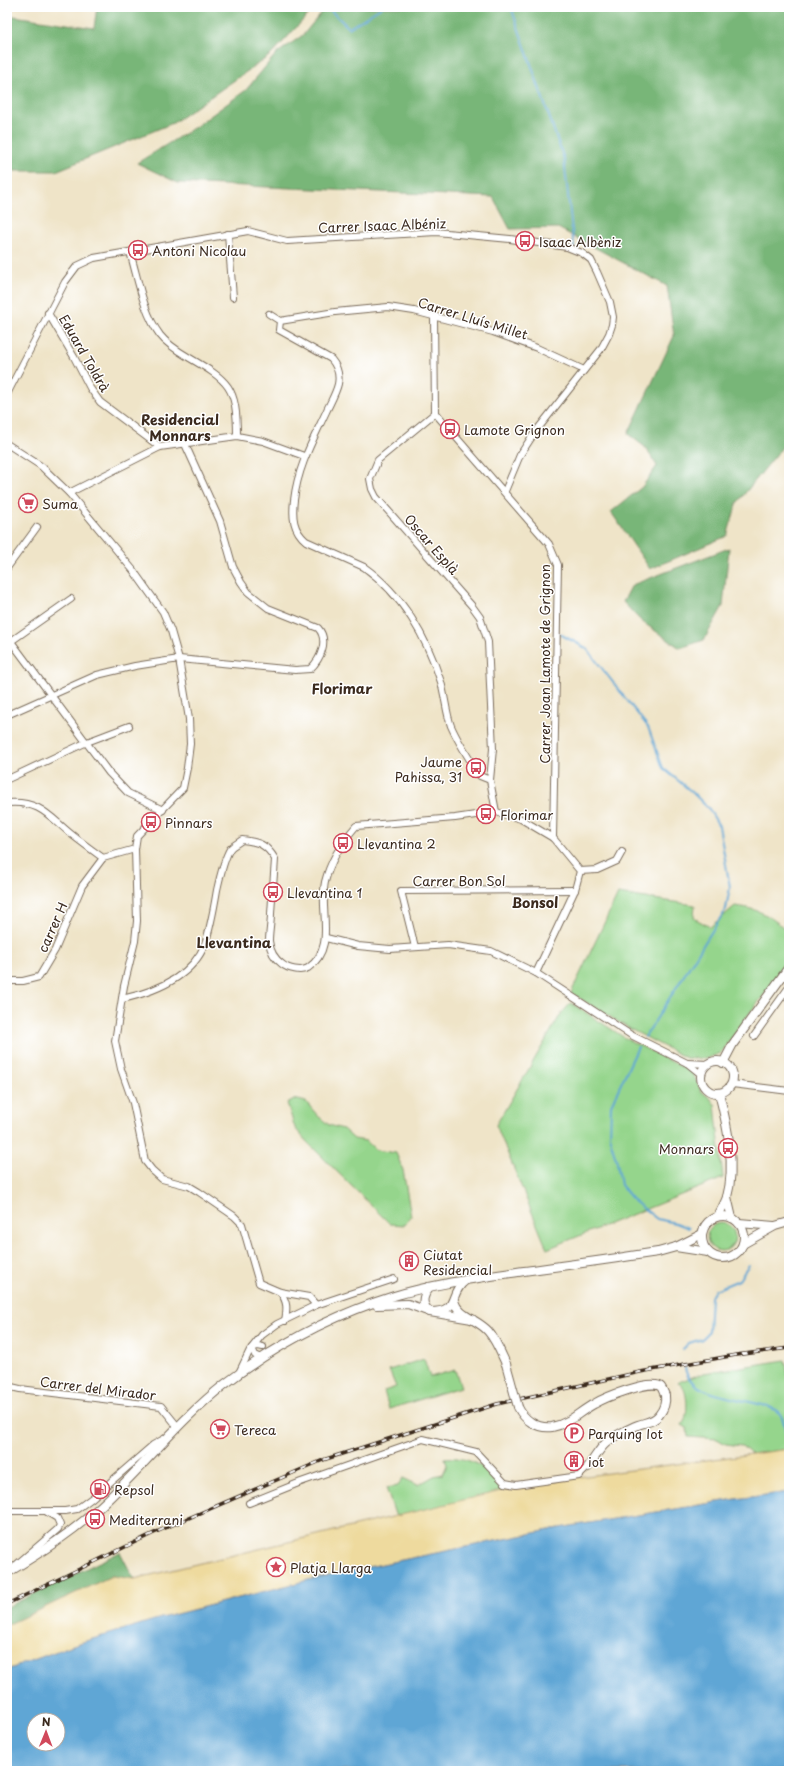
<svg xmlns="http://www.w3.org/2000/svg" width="796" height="1778" font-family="'Playpen Sans',sans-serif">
<rect width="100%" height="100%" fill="#fff"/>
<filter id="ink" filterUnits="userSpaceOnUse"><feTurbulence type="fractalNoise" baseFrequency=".025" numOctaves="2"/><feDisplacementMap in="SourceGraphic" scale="8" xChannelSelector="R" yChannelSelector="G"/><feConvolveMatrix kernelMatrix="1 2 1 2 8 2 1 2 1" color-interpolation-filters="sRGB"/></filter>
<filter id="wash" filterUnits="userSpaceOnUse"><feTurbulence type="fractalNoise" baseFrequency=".012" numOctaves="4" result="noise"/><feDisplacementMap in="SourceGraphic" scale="16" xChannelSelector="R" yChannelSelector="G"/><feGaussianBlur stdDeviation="0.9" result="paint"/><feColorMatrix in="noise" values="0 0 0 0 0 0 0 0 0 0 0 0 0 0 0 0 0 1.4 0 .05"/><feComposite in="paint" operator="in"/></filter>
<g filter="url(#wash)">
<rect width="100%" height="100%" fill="#efe4c8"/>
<g fill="#95d58c" stroke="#688055">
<path d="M 618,894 L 695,905 L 694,918 L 710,927 L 735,906 C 763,910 768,915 789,932 L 789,963 L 745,1019 L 721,1053 L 705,1059 L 686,1058 L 632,1030 L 571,993 Z"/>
<path d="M 571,1003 L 625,1038 L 688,1070 L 693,1074 L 701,1091 L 711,1099 L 715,1105 L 723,1178 L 547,1249 L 496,1125 L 561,1014 Z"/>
<path d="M 294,1099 L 306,1102 L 318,1116 L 329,1125 L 343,1129 L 354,1139 L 366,1141 L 376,1150 L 396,1153 L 403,1170 L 411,1216 L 405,1225 L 390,1224 L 307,1142 L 295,1128 L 287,1103 Z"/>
<circle cx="721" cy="1237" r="14"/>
<path d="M 424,1359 L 430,1377 L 455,1370 L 461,1387 L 389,1409 L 384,1391 L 396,1387 L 389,1370 Z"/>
<path d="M 785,1360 L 789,1380 L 789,1449 L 751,1454 L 742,1446 L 726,1444 L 717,1439 L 688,1437 L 687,1428 L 682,1425 C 688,1418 688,1398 684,1389 C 683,1387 680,1384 678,1382 L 704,1373 Z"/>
<path d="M 445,1458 C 462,1456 479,1463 492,1474 C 497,1479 500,1486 507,1490 L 396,1517 L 386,1488 L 398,1486 L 403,1478 L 418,1485 L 434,1476 L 443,1474 L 447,1465 Z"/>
</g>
<g fill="#78b678" stroke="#5a704b">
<path d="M 97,7 L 315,7 L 272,54 L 173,123 L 56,171 L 7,171 L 7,15 L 94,28 Z"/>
<path d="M 326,7 L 789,7 L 789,439 L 737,503 L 727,536 L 650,569 L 611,512 L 642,487 L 657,466 L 645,447 L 628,434 L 674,336 L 667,286 L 558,228 L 510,229 L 493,197 L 178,183 L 137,163 L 195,127 L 246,90 L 276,54 L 303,35 Z"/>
<path d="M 729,548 L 723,606 L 704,640 L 680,648 L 641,621 L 623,602 L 632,585 Z"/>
<path d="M 120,1552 L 134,1579 L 112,1576 L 7,1625 L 7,1607 Z"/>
</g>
<path fill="#eeda9e" stroke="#94825e" d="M 789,1449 L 789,1492 L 736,1499 L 559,1528 L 324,1576 L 161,1618 L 73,1645 L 7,1670 L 7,1625 L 112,1576 L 134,1579 L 534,1483 Z"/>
<path fill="#5fa6d5" stroke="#4d687a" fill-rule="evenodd" d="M 789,1492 L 789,1771 L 7,1771 L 7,1670 L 73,1645 L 161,1618 L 324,1576 L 559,1528 L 736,1499 ZM 34,1720 L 58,1720 L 58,1744 L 34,1744 Z"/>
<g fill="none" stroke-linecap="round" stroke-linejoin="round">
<g stroke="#5fa6d5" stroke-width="2">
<path d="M 511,7 L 564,159 L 574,248"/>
<path d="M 328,8 L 349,28 L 382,7"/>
<path d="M 558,633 L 586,648 L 648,727 L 663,768 L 692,792 L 709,809 L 719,826 L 730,887 L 726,909 L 645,1037"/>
<path d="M 638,1047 L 611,1105 L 610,1139 L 617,1162 L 621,1185 L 634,1201 L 657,1219 L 676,1223 L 689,1228"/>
<path d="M 683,1349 L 689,1343 L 702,1339 L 709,1332 L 711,1297 L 715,1290 L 739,1280 L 749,1265"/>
<path d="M 685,1368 C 691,1404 766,1396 780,1414 C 787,1424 787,1447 789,1459"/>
</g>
</g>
</g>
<g filter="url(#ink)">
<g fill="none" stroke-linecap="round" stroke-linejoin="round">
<g stroke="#7a6b5a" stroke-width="8">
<g id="street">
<path d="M 228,234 L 233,297"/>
<path d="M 130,252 C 138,279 143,312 160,335 C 167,344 178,351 188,357 C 229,381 237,386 237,436"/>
<path d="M 48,313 L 74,357 L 90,388 L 100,402 L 160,447"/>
<path d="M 269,314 L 280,321 L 279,330 L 331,359 C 337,366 340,374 338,384 C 336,393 330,403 326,412 C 312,442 298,467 294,500 C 292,517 293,530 306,541 L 364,567 C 402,594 427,638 441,682 C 445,696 446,712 451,726 C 459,744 470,760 480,776 L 490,780"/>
<path d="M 434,317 L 435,413"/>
<path d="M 280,321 L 335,312 L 388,307 L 414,311 L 493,332 L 537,348 L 584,370"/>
<path d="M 7,394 L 65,282 L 77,266 L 94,258 L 248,231 L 287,241 L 436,232 L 510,239 L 567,247 L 582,253 L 591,260 L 597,272 L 610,302 L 613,317 L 612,325 L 609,334 L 601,349 L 533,435 L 520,455 L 505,491"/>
<path d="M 435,413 L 378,460 L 370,479 L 372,489 L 376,497 L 472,606 L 480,617 L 488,642 L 493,749 L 490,780 L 496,812"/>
<path d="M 435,413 L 549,544 L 558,565 L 553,838"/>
<path d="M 7,444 L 41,466 L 69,493 L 133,570 L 163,612 L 171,631 L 179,659 L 189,719 L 190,744 L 187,768 L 183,788 L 137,836 L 135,849 L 137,921 L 135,941 L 124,986 L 115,1041 L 121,1069 L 133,1103 L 145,1161 L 152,1170 L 162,1179 L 189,1186 L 199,1192 L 234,1216 L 242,1224 L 259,1283 L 280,1292 L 309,1297 L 316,1305"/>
<path d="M 69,493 L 160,447 L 237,436 L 263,441 L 304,456"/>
<path d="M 7,568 L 37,527"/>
<path d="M 7,636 L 109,773 L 128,793 L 163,810"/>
<path d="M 7,644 L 71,599"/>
<path d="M 7,715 L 97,675 L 135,666 L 179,659 L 295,670 L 310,669 C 321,659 329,640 318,628 L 268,608 L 248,592 L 241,582 L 233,567 L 220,521 L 185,444"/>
<path d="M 8,779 L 87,742 L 129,726"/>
<path d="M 7,803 C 39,800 49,816 71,834 C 81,842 92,850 103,858 L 135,849"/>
<path d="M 580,871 L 597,870 L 617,861 L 622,852"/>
<path d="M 326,938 L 358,946 L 390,949 L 448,945 L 491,951 L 536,973 L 631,1035 L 687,1063 L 702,1075"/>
<path d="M 415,947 L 401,891 L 575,890"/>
<path d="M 7,981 L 23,981 L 39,977 L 55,950 L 82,886 L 103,858"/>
<path d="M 122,999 C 154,992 192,977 205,944 C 211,926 214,908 217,890 C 219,881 225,857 230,849 C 232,846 238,843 242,840 C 259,842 266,844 275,859 C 274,877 272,896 271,914 C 271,923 269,933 269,941 C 270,951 275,959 282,964 C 288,969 301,972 308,968 C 337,948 319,911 325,882 C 330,862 343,841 356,826 L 455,818 L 496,812 L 521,819 L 553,838 L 580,871 L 575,890 L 536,973"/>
<path d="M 754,1036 L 789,987"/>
<path d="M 687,1063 L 708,1064"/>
<path d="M 732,1084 L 789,1091"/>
<path d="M 280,1292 C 288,1302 287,1309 285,1321"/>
<path d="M 262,1358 L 255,1355 L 252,1348 L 258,1346 L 263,1347"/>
<path d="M 239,1373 L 250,1350 L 262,1335 L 277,1324 L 316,1305 L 394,1279"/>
<path d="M 7,1386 L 20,1389 L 161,1406 L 178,1427"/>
<path d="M 249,1503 L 301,1482 L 423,1439 L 476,1452 L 505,1483 L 516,1485 L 579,1476 L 588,1467"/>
<path d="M 7,1511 L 65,1511 L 77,1509 L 92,1498 L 153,1445 L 164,1439"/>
<path d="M 16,1565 L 58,1529 L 60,1525 L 57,1518 L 47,1512"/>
</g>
</g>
<g stroke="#7a6b5a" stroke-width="10">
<g id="secondary">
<circle cx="717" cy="1077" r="16"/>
<path d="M 723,1063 L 733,1044 L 789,967"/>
<path d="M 727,1197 L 732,1218"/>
<circle cx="723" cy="1237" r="21"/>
<path d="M 718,1216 C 721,1210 725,1203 727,1197 C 736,1165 727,1124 719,1093"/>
<path d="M 739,1223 L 774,1226"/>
<path d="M 743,1244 L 775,1226 L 789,1222"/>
<path d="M 676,1247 L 708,1252"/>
<path d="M 429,1287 C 422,1298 421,1304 430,1312 C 461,1312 447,1294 466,1280"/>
<path d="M 454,1301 C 458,1316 477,1319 488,1331 C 496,1340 501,1353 506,1364"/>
<path d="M 377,1305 L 408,1304 L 430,1312 L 472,1319"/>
<path d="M 518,1407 C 524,1420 537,1429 552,1427 C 569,1424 580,1411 594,1404 C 604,1398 652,1378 661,1387 C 662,1388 664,1393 665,1395 C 666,1402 664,1409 659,1415 C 654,1422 646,1422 638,1425 C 630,1428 612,1437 606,1443 C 599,1449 594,1459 588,1467"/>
<path d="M 7,1573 C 40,1553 73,1532 102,1505 C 144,1466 179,1420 225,1384 C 276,1345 333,1315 394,1296 C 437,1283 480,1278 524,1271 C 568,1265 613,1259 658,1252 L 676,1247 L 702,1234"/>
</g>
</g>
<use href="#street" stroke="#fff" stroke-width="6"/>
<use href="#secondary" stroke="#fff" stroke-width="8"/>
<g stroke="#3b2a1e" stroke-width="3.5">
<path id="rail" d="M 7,1604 L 154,1533 L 323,1460 L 497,1404 L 640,1372 L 736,1355 L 789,1348"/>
</g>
<use href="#rail" stroke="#fff" stroke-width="2" stroke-dasharray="6" stroke-linecap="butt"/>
<g stroke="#7a6b5a" stroke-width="10" stroke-linecap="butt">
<path id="secondary-bridge" d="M 506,1364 L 518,1407"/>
</g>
<use href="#secondary-bridge" stroke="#fff" stroke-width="8"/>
</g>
</g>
<defs>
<g id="bus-ring" transform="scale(1)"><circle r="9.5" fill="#fff" stroke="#d1495b" stroke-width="1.5"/><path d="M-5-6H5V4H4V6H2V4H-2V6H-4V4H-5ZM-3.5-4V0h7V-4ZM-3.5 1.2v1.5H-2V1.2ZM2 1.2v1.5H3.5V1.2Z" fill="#d1495b"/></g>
<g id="supermarket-ring" transform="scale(1)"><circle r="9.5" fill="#fff" stroke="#d1495b" stroke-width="1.5"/><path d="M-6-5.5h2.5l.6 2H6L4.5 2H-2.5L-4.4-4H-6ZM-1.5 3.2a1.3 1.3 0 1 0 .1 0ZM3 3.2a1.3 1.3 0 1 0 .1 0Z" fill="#d1495b"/></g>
<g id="building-ring" transform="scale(1)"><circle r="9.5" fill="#fff" stroke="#d1495b" stroke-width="1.5"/><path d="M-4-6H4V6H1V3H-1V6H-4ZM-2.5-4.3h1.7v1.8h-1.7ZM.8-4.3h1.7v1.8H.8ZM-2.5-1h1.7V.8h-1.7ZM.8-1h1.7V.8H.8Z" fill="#d1495b"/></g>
<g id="parking-ring" transform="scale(1)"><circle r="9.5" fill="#fff" stroke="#d1495b" stroke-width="1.5"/><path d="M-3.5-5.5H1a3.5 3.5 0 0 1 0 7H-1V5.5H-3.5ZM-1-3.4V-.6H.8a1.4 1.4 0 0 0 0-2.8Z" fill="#d1495b"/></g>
<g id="fuel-ring" transform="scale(1)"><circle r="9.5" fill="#fff" stroke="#d1495b" stroke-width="1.5"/><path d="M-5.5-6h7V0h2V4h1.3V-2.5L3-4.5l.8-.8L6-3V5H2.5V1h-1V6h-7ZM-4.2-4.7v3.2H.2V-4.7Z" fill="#d1495b"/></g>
<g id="sight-ring" transform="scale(1)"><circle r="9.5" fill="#fff" stroke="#d1495b" stroke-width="1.5"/><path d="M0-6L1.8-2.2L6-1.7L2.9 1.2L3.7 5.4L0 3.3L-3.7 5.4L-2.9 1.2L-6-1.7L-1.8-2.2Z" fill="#d1495b"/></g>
</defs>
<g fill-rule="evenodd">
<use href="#bus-ring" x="525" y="241"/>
<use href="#bus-ring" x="138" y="250"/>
<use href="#bus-ring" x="450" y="429"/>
<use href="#supermarket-ring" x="28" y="503"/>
<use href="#bus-ring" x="476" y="768"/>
<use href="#bus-ring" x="486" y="814"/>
<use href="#bus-ring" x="151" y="822"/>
<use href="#bus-ring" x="343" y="843"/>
<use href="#bus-ring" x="273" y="892"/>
<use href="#bus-ring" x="728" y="1148"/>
<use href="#building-ring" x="409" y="1261"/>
<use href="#supermarket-ring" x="220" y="1429"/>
<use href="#parking-ring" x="574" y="1433"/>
<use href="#building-ring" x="574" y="1461"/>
<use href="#fuel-ring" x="100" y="1489"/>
<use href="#bus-ring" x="95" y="1519"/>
<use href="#sight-ring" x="276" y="1567"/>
</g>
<g text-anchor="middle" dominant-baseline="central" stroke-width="3" stroke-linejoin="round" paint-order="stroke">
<g font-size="13" fill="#3b2a1e" stroke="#fff">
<text transform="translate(382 225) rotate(-2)">Carrer Isaac Albéniz</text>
<text transform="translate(473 318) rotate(17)">Carrer Lluís Millet</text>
<text transform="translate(85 353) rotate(60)">Eduard Toldrà</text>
<text transform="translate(432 544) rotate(49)">Oscar Esplà</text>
<text transform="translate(544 664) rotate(-90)">Carrer Joan Lamote de Grignon</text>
<text x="459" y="880">Carrer Bon Sol</text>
<text transform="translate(52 927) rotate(-66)">carrer H</text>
<text transform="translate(98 1388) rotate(7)">Carrer del Mirador</text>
</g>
<g font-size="13" fill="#3b2a1e" stroke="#fff" text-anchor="start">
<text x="539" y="241">Isaac Albèniz</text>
<text x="152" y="250">Antoni Nicolau</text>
<text x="464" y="429">Lamote Grignon</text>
<text x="42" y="503">Suma</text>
<text x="462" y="761" text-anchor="end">Jaume<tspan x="462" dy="15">Pahissa, 31</tspan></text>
<text x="500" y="814">Florimar</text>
<text x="165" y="822">Pinnars</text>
<text x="357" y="843">Llevantina 2</text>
<text x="287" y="892">Llevantina 1</text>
<text x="714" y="1148" text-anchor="end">Monnars</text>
<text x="423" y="1254">Ciutat<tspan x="423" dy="15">Residencial</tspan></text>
<text x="234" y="1429">Tereca</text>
<text x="588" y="1433">Parquing Iot</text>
<text x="588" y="1461">iot</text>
<text x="114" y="1489">Repsol</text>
<text x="109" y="1519">Mediterrani</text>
<text x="290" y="1567">Platja Llarga</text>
</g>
<g font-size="14" font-weight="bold" fill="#3b2a1e" stroke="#fff">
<text x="180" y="419">Residencial<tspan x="180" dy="16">Monnars</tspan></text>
<text x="342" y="688">Florimar</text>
<text x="535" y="902">Bonsol</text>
<text x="234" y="942">Llevantina</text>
</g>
</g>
<rect width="796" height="1778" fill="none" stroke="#fff" stroke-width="24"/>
<g transform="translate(46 1732) rotate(1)"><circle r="19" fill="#ffffff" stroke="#b1aaa5"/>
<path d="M0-3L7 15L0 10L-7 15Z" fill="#d1495b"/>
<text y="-6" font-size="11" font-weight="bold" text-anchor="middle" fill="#3b2a1e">N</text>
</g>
</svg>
